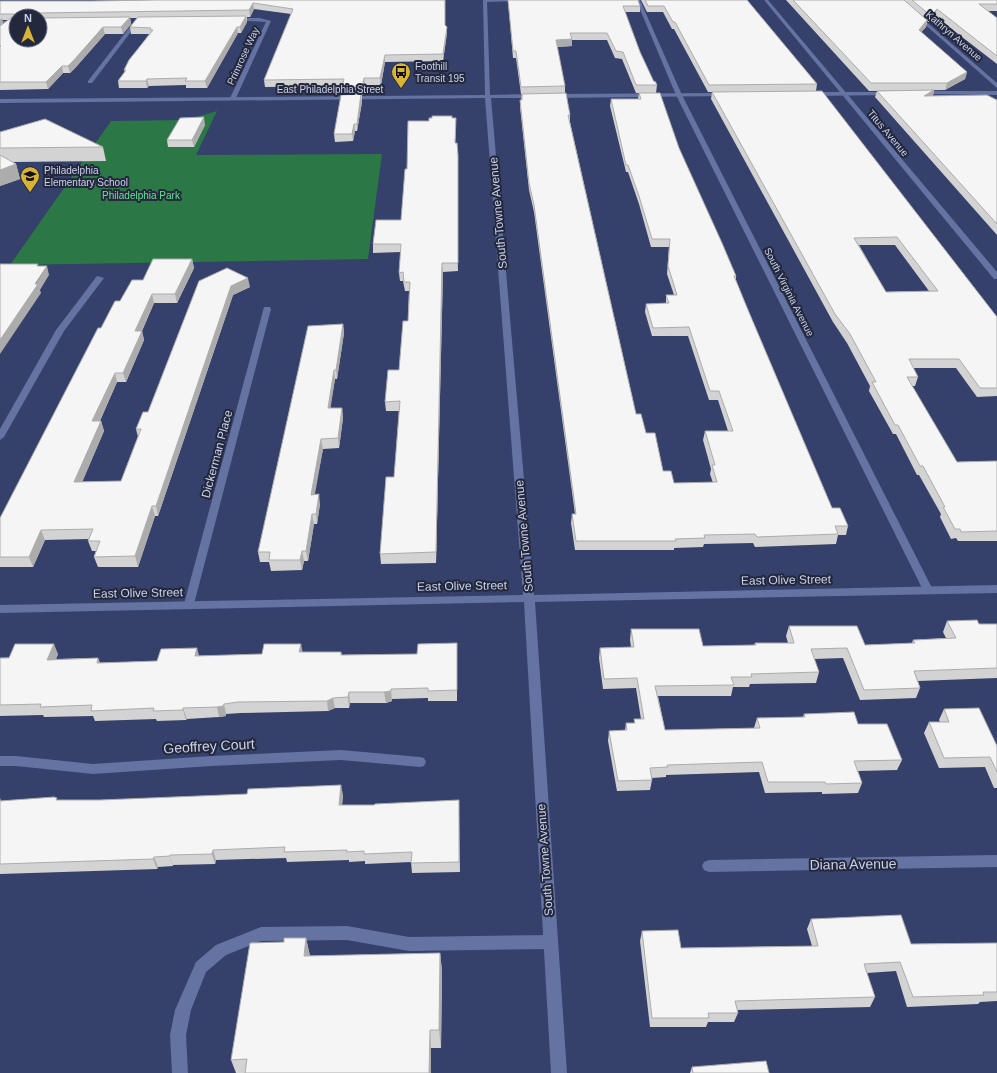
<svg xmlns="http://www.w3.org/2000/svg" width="997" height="1073" font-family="Arial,sans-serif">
<rect width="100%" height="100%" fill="#35406b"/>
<path fill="#2b7846" d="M 217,111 L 196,155 L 382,154 L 368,259 L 10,265 L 111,121 L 187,120 Z"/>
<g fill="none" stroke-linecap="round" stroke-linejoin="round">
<g fill="#6573a2" fill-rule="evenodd">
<path d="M 485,0 L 523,0 L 524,1 L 486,2 L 484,1 Z"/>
<path d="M 636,0 L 640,0 L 682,95 L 933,590 L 932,593 L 924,593 L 923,590 L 676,95 Z"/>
<path d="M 764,0 L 768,0 L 997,272 L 997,279 L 994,279 Z"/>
<path d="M 897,0 L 901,0 L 997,83 L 997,88 Z"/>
<path d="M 234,18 L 260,18 L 271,21 L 236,98 L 233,100 L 230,98 L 266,22 L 232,20 Z"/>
<path d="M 136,19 L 140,20 L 92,83 L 88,83 L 88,81 Z"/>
<rect x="0" y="21" width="16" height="2"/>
<path d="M 97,276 L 104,278 L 64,331 L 4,437 L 0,440 L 0,429 L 56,330 Z"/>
<path d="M 264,307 L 270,307 L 271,309 L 194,604 L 193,607 L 185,607 L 184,604 Z"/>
<path d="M 341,750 L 420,757 L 424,758 L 426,762 L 424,766 L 420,767 L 341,760 L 211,766 L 93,774 L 16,766 L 0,766 L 0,756 L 16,756 L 93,764 L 211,756 Z"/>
<path d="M 997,855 L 997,867 L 709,872 L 704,870 L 702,866 L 704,862 L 709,860 Z"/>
<path d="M 347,926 L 409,937 L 551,935 L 556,937 L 558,942 L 556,947 L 551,949 L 409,951 L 347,940 L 261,941 L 226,955 L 206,972 L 191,1010 L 186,1035 L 188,1073 L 172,1073 L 170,1035 L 175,1010 L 196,962 L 216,945 L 261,927 Z"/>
</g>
<g fill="#6573a2" fill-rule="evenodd">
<path d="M 483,0 L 487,0 L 490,95 L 534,94 L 537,96 L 534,98 L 491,98 L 534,595 L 997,585 L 997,593 L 535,602 L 567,1073 L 551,1073 L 524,602 L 0,613 L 0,605 L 523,595 L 485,98 L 0,103 L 0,99 L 485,95 Z"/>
<path d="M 920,91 L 997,91 L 997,95 L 918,94 Z"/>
<path d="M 888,92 L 890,95 L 812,96 L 809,94 L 812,92 Z"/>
<path d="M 724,93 L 726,96 L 554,98 L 551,96 L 554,94 Z"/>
</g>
</g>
<g fill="#d3d3d3" fill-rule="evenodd">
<path d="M 445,0 L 445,25 L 447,33 L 443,61 L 385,62 L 381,85 L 365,85 L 363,95 L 362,95 L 362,102 L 357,131 L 355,131 L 353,141 L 335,142 L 334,134 L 343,95 L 343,86 L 265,87 L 264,80 L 291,14 L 254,9 L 250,17 L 247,17 L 247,22 L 241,33 L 238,33 L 207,88 L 186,88 L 186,85 L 149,86 L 147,88 L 119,88 L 118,81 L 125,72 L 124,70 L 149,34 L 131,34 L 130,27 L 138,18 L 130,18 L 131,24 L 123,34 L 105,34 L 76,67 L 70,73 L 63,73 L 48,89 L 0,90 L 0,1 L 91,1 ZM 16,16 L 40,16 L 40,40 ZM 2,20 L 8,20 L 3,24 Z"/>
<path d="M 508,0 L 640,6 L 640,12 L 625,12 L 640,52 L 654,82 L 657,85 L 656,93 L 679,148 L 736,276 L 736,280 L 748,310 L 832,508 L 848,526 L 846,535 L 838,535 L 836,544 L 755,547 L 753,543 L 704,544 L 703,547 L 674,548 L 674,550 L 575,550 L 571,523 L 572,514 L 575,514 L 534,212 L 529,190 L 520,107 L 520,100 L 521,100 L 522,94 L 521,94 L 516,58 L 513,58 ZM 572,40 L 607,40 L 615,58 L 622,59 L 636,93 L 639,93 L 638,99 L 611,99 L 610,106 L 626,172 L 628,172 L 639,204 L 651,247 L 669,247 L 667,274 L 674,295 L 666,295 L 666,303 L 646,304 L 645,312 L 652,336 L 688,336 L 709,400 L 718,400 L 728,431 L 705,431 L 703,440 L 711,469 L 710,474 L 713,483 L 674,483 L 663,471 L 646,433 L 636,414 L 570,122 L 570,115 L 565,93 L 565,86 L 557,47 L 572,46 Z"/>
<path d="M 641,0 L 747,0 L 817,84 L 816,91 L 997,317 L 997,396 L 977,397 L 956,368 L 913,368 L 918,377 L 915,386 L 912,386 L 957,462 L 997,461 L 997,541 L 958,541 L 956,538 L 951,539 L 940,517 L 941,514 L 919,475 L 917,475 L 896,434 L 893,434 L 869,391 L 870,386 L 847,343 L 833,322 L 711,99 L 712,92 L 708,92 L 674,29 L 672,29 L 663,12 L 647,12 ZM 859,245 L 895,245 L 929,291 L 886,292 Z"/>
<path d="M 786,0 L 997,0 L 997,11 L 987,11 L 997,18 L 997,64 L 935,16 L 929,22 L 927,21 L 926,27 L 921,32 L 967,72 L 965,79 L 945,90 L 869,91 Z"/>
<path d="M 934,90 L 933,96 L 997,100 L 997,235 L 875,97 L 877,91 Z"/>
<path d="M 452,118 L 456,125 L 455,143 L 458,271 L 443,272 L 436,563 L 381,564 L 380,554 L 394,477 L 399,411 L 386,411 L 385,402 L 399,370 L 408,321 L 409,291 L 405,291 L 403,281 L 400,281 L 399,273 L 401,252 L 373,253 L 373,244 L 401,220 L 407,169 L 429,121 Z"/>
<path d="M 205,125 L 194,147 L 168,147 L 167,140 Z"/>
<path d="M 0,132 L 103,147 L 106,161 L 12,162 L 16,164 L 20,179 L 0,186 Z"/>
<path d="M 192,259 L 194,268 L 177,303 L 154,303 L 142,331 L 144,340 L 126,382 L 117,382 L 100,421 L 101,421 L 104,431 L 82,482 L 121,481 L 138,437 L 136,429 L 148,412 L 199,281 L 250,287 L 233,295 L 158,516 L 155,516 L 138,567 L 98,567 L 94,557 L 96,551 L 92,551 L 88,541 L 89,539 L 45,540 L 33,567 L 0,567 L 0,518 L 101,328 L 120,301 L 143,280 Z"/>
<path d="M 343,324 L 344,333 L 337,379 L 335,379 L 330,408 L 342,408 L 343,418 L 339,448 L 323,449 L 314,495 L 320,504 L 317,524 L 314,524 L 308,561 L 304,561 L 302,570 L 271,571 L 269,562 L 260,562 L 258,552 Z"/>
<path d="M 947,621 L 979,624 L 997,624 L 997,678 L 918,681 L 920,688 L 916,698 L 860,700 L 843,658 L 814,659 L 819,672 L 816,683 L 750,684 L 749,687 L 733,687 L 731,696 L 658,696 L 665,730 L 754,728 L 757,718 L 803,717 L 804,714 L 858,724 L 902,760 L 897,770 L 858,771 L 862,783 L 858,793 L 822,794 L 822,792 L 765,793 L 759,772 L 666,775 L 666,777 L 652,778 L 652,780 L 650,790 L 617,791 L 608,741 L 609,731 L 625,730 L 626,723 L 634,723 L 634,719 L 641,719 L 636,688 L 603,689 L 599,658 L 600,648 L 631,647 L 630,640 L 631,629 L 703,646 L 754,645 L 755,643 L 788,643 L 786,636 L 789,626 L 865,645 L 912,643 L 913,640 L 946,638 L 943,632 Z"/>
<path d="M 457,643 L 457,701 L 428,701 L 428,698 L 392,699 L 392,701 L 386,703 L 350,703 L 349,708 L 335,708 L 328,711 L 241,713 L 226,714 L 226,716 L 219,717 L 187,719 L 186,720 L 157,721 L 156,719 L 95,721 L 93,716 L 44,717 L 43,715 L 0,716 L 0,658 L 58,654 L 56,659 L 98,658 L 100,663 L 157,661 L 199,656 L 262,654 L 302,652 L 341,652 L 342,655 L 417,654 Z"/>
<path d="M 944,709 L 997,746 L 997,788 L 994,788 L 985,767 L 939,768 L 924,733 L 929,722 L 940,722 L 939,720 Z"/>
<path d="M 343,795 L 342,805 L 459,810 L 460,872 L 412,873 L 411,862 L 365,864 L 365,861 L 349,862 L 349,860 L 287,862 L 286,858 L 216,860 L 215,864 L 173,865 L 173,866 L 158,867 L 157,869 L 0,874 L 0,798 L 1,801 L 100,800 Z"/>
<path d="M 811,919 L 911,944 L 997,943 L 997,1001 L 980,1002 L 978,1004 L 907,1007 L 896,971 L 867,973 L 875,997 L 870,1007 L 737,1010 L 738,1013 L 734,1022 L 708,1022 L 706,1027 L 650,1027 L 640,941 L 642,931 L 681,948 L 812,946 L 807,929 Z"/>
<path d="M 306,938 L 310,956 L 440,953 L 442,971 L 441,1048 L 431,1048 L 431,1073 L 236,1073 L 231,1060 L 284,942 Z"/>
<path d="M 692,1067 L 769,1073 L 690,1073 Z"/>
</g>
<g fill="#acacac">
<path d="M 253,3 L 254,9 L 250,17 L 249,10 Z"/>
<path d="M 937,9 L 935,16 L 929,22 L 931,16 Z"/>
<path d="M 246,16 L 247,22 L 241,33 L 240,27 Z"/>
<path d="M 130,17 L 131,24 L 123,34 L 121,27 Z"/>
<path d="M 2,18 L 3,24 L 0,28 L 0,20 Z"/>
<path d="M 927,20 L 926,27 L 917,37 L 919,30 Z"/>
<path d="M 103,27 L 105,34 L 76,67 L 70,73 L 68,66 Z"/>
<path d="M 237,27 L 238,33 L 207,88 L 205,81 Z"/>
<path d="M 447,27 L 447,33 L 443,61 L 443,54 Z"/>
<path d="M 572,39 L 572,46 L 556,47 L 556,40 Z"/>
<path d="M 385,55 L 385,62 L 381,85 L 380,78 Z"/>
<path d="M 62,66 L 63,73 L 48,89 L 46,82 Z"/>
<path d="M 967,72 L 965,79 L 945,90 L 947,83 Z"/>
<path d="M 364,78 L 365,85 L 363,95 L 362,88 Z"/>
<path d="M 147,79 L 149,86 L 147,88 L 146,81 Z"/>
<path d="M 934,90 L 932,97 L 924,96 Z"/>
<path d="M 361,94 L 362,102 L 357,131 L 357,124 Z"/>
<path d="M 204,117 L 205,125 L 194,147 L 192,140 Z"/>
<path d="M 354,124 L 355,131 L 353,141 L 352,134 Z"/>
<path d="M 16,164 L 20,179 L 0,186 L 0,170 Z"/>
<path d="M 192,259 L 194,268 L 177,303 L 175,294 Z"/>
<path d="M 442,263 L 443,272 L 436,563 L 436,552 Z"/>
<path d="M 47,266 L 49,275 L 40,290 L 41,293 L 0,354 L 0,340 Z"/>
<path d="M 248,278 L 250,287 L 233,295 L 158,516 L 156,506 L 231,286 Z"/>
<path d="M 152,294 L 154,303 L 138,340 L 135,331 Z"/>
<path d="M 343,324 L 344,333 L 337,379 L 336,370 Z"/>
<path d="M 142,331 L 144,340 L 126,382 L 123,373 Z"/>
<path d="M 334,370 L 335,379 L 329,418 L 328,408 Z"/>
<path d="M 115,373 L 117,382 L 95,431 L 92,421 Z"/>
<path d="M 342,408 L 343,418 L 339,448 L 338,438 Z"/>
<path d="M 101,421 L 104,431 L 78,492 L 74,482 Z"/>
<path d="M 321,439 L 323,449 L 313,505 L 311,495 Z"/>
<path d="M 319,494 L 320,504 L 317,524 L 316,514 Z"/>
<path d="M 152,506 L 155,516 L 138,567 L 135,556 Z"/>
<path d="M 312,514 L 314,524 L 308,561 L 306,551 Z"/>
<path d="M 41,530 L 45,540 L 33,567 L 29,557 Z"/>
<path d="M 302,551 L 304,561 L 302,570 L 300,560 Z"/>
<path d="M 54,644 L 58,654 L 52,670 L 47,660 Z"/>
<path d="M 301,644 L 303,654 L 299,652 Z"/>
<path d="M 197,648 L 200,659 L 195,656 Z"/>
<path d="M 98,658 L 102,669 L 97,663 Z"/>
<path d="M 391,689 L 392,701 L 386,703 L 384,692 Z"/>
<path d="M 349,692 L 350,703 L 349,708 L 348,697 Z"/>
<path d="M 333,698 L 335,708 L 328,711 L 327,701 Z"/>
<path d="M 224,704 L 226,714 L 226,716 L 219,717 L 217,707 Z"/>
<path d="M 183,708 L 187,719 L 186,720 L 183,710 Z"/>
<path d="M 341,785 L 343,795 L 341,815 L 339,805 Z"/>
<path d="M 213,850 L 216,860 L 215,864 L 212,854 Z"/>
<path d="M 170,855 L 173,865 L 173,866 L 170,856 Z"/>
<path d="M 154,857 L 158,867 L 157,869 L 153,859 Z"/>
<path d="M 306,938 L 310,957 L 304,956 Z"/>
<path d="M 440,953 L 442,971 L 441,1048 L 439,1030 Z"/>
<path d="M 430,1030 L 431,1048 L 431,1073 L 429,1073 Z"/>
</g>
<g fill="#f5f5f5" stroke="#acacac" fill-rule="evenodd">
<path d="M 156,0 L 445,0 L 445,25 L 447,27 L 443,54 L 385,55 L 380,78 L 364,78 L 362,88 L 342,88 L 344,79 L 264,80 L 293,9 L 253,3 L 249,10 L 38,13 L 37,16 L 16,16 L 16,40 L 40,40 L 40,18 L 130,17 L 121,27 L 103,27 L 74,60 L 68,66 L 62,66 L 46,82 L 0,82 L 0,47 L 1,46 L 0,46 L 0,26 L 11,18 L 15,18 L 15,14 L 0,14 L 0,1 L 91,1 Z"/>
<path d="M 508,0 L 638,0 L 640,6 L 623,6 L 640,52 L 654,82 L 655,81 L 657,85 L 636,85 L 623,52 L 616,51 L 607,33 L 570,33 L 572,39 L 556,40 L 565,86 L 521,87 L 516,51 L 513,51 Z"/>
<path d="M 645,0 L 747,0 L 817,84 L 709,85 L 675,22 L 673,22 L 664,6 L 648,6 Z"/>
<path d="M 793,0 L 904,0 L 927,20 L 919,30 L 967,72 L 947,83 L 871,83 Z"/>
<path d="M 912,0 L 997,0 L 997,4 L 979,4 L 997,18 L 997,56 L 937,9 L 931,16 Z"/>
<path d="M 246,16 L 240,27 L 237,27 L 205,81 L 185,81 L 187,78 L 147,79 L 146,81 L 118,81 L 126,70 L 124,70 L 129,60 L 153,30 L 150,30 L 151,28 L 130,27 L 138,17 Z"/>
<path d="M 934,90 L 924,96 L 987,95 L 997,100 L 997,224 L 877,91 Z"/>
<path d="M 822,91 L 997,317 L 997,388 L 980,388 L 959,359 L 909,359 L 918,377 L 907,377 L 957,462 L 997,461 L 997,531 L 961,532 L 960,529 L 955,529 L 943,507 L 945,507 L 923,466 L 920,466 L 898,425 L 895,425 L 872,382 L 876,382 L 850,334 L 835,314 L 712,92 ZM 897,237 L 938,291 L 886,292 L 854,238 Z"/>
<path d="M 566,93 L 570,115 L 568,115 L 636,414 L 641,414 L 646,433 L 655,433 L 663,471 L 671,471 L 674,483 L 717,482 L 712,465 L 715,465 L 705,431 L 733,431 L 719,391 L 710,391 L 689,327 L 653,328 L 646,304 L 669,303 L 666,295 L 677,295 L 668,266 L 670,239 L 652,239 L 639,196 L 628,165 L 626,165 L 611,99 L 641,99 L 639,93 L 660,93 L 679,148 L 722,243 L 736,276 L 734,276 L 748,310 L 832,508 L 840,508 L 848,526 L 835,526 L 838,534 L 757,537 L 755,534 L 704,535 L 705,538 L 675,539 L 676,541 L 576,541 L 572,514 L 576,514 L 534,205 L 529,183 L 520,100 L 522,100 L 522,94 Z"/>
<path d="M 361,94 L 357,124 L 354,124 L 352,134 L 334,134 L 341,95 Z"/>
<path d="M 432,116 L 452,116 L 452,118 L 456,118 L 455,143 L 457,143 L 458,155 L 458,263 L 442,263 L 436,552 L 380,554 L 386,477 L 394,477 L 400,401 L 385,402 L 388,370 L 399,370 L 403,321 L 408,321 L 410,282 L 404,282 L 403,272 L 399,273 L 401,244 L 373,244 L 376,220 L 401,220 L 405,169 L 407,169 L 408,121 L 429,121 L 429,118 L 432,118 Z"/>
<path d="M 204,117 L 192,140 L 167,140 L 180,118 Z"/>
<path d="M 45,119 L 103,147 L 0,148 L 0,132 Z"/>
<path d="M 0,155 L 16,164 L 0,170 Z"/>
<path d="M 153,259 L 192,259 L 175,294 L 152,294 L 135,331 L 142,331 L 123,373 L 115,373 L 92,421 L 101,421 L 74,482 L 121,481 L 141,429 L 136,429 L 143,412 L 148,412 L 199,281 L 227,268 L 248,278 L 231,286 L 156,506 L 152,506 L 135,556 L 94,557 L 100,541 L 88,541 L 93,529 L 41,530 L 29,557 L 0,557 L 0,518 L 98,328 L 101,328 L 115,301 L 120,301 L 132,280 L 143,280 Z"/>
<path d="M 0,264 L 38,264 L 37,266 L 47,266 L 35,284 L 38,284 L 0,340 Z"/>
<path d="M 343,324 L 336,370 L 334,370 L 328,408 L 342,408 L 338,438 L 321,439 L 311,495 L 319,494 L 316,514 L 312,514 L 306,551 L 302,551 L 300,560 L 269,560 L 270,552 L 258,552 L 308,326 Z"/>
<path d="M 977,620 L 979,624 L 997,624 L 997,668 L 914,671 L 920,688 L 864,690 L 847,648 L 811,649 L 819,672 L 751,674 L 752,677 L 731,677 L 734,685 L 655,686 L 665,730 L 760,728 L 757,718 L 805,717 L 804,714 L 854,712 L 858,724 L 887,724 L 902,760 L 854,761 L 862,783 L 826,784 L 825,782 L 768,782 L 762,762 L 667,765 L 668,767 L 650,768 L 652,780 L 618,781 L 609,731 L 627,730 L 626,723 L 635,723 L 634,719 L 644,719 L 637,678 L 604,679 L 600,648 L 634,647 L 631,629 L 699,629 L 703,646 L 756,645 L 755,643 L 794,643 L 789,626 L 857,626 L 865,645 L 915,643 L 913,640 L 956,638 L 947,621 Z"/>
<path d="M 457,643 L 457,690 L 428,691 L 428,688 L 391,689 L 391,691 L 384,692 L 349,692 L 348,697 L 333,698 L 327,701 L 238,702 L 224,704 L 223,706 L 217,707 L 183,708 L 183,710 L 153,711 L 154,708 L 91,711 L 92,705 L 40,707 L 41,704 L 0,705 L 0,658 L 9,658 L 15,644 L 54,644 L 47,660 L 98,658 L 97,663 L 157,661 L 161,649 L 197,648 L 195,656 L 262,654 L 264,644 L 301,644 L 299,652 L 341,652 L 341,655 L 417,654 L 418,644 Z"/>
<path d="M 979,708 L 997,746 L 997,772 L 990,757 L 944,758 L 929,722 L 949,722 L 944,709 Z"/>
<path d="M 341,785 L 339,805 L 374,805 L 375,804 L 459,800 L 459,862 L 411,863 L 412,852 L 364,854 L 364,851 L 347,852 L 347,850 L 284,852 L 285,847 L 213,850 L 212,854 L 170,855 L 170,856 L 154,857 L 153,859 L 0,864 L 0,801 L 54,797 L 57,798 L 56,800 L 100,800 L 247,794 L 248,789 Z"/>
<path d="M 901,915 L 911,944 L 997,943 L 997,992 L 983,992 L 984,995 L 913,997 L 900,962 L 864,964 L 875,997 L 735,1001 L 738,1013 L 708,1013 L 709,1018 L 652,1018 L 642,931 L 678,930 L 681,948 L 818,946 L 811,919 Z"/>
<path d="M 284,938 L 306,938 L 304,956 L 440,953 L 439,1030 L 430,1030 L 429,1073 L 245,1073 L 247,1059 L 231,1060 L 250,943 L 284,942 Z"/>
<path d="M 766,1061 L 769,1073 L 693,1073 L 692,1067 Z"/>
</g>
<defs>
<g id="bus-pin" transform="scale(1)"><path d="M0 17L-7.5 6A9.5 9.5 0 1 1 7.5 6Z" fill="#d9b334" stroke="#23283c"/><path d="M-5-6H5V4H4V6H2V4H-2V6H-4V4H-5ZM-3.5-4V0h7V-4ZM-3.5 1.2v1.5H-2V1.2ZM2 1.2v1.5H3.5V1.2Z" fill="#111"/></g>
<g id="school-pin" transform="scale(1)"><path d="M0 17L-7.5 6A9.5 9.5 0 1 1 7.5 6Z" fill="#d9b334" stroke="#23283c"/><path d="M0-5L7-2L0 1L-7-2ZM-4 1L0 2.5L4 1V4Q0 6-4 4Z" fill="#111"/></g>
</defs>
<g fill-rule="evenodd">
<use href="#bus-pin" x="401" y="72"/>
<use href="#school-pin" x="30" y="176"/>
</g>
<g text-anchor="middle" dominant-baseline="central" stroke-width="4" stroke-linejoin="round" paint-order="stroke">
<g font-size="10" fill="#c9d1eb" stroke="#23283c">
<text transform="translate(954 36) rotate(41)">Kathryn Avenue</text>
<text transform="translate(243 56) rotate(-65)">Primrose Way</text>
<text x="330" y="89">East Philadelphia Street</text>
<text transform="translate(888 133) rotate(50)">Titus Avenue</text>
<text transform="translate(789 292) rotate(63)">South Virginia Avenue</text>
</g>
<g font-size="10" fill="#c9d1eb" stroke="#23283c" text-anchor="start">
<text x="415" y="66">Foothill<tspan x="415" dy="12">Transit 195</tspan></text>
<text x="44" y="170">Philadelphia<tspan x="44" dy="12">Elementary School</tspan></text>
</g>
<g font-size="10" fill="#61e78d" stroke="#23283c">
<text x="141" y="195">Philadelphia Park</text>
</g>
<g font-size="12" fill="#c9d1eb" stroke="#23283c">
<text transform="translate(498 213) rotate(-95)">South Towne Avenue</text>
<text transform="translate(217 454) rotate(-75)">Dickerman Place</text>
<text transform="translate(524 536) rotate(-95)">South Towne Avenue</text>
<text transform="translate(786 580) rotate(-1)">East Olive Street</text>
<text transform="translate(462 586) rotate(-1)">East Olive Street</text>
<text transform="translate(138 593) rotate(-1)">East Olive Street</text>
<text transform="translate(545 860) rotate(-94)">South Towne Avenue</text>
</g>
<g font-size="14" fill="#c9d1eb" stroke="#23283c">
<text transform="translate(209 746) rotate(-3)">Geoffrey Court</text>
<text transform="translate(853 864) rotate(-1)">Diana Avenue</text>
</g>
</g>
<g transform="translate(28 28)"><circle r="19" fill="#23283c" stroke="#656c82"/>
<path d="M0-3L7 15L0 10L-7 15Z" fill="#d9b334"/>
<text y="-6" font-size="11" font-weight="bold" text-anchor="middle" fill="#c9d1eb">N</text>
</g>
</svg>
